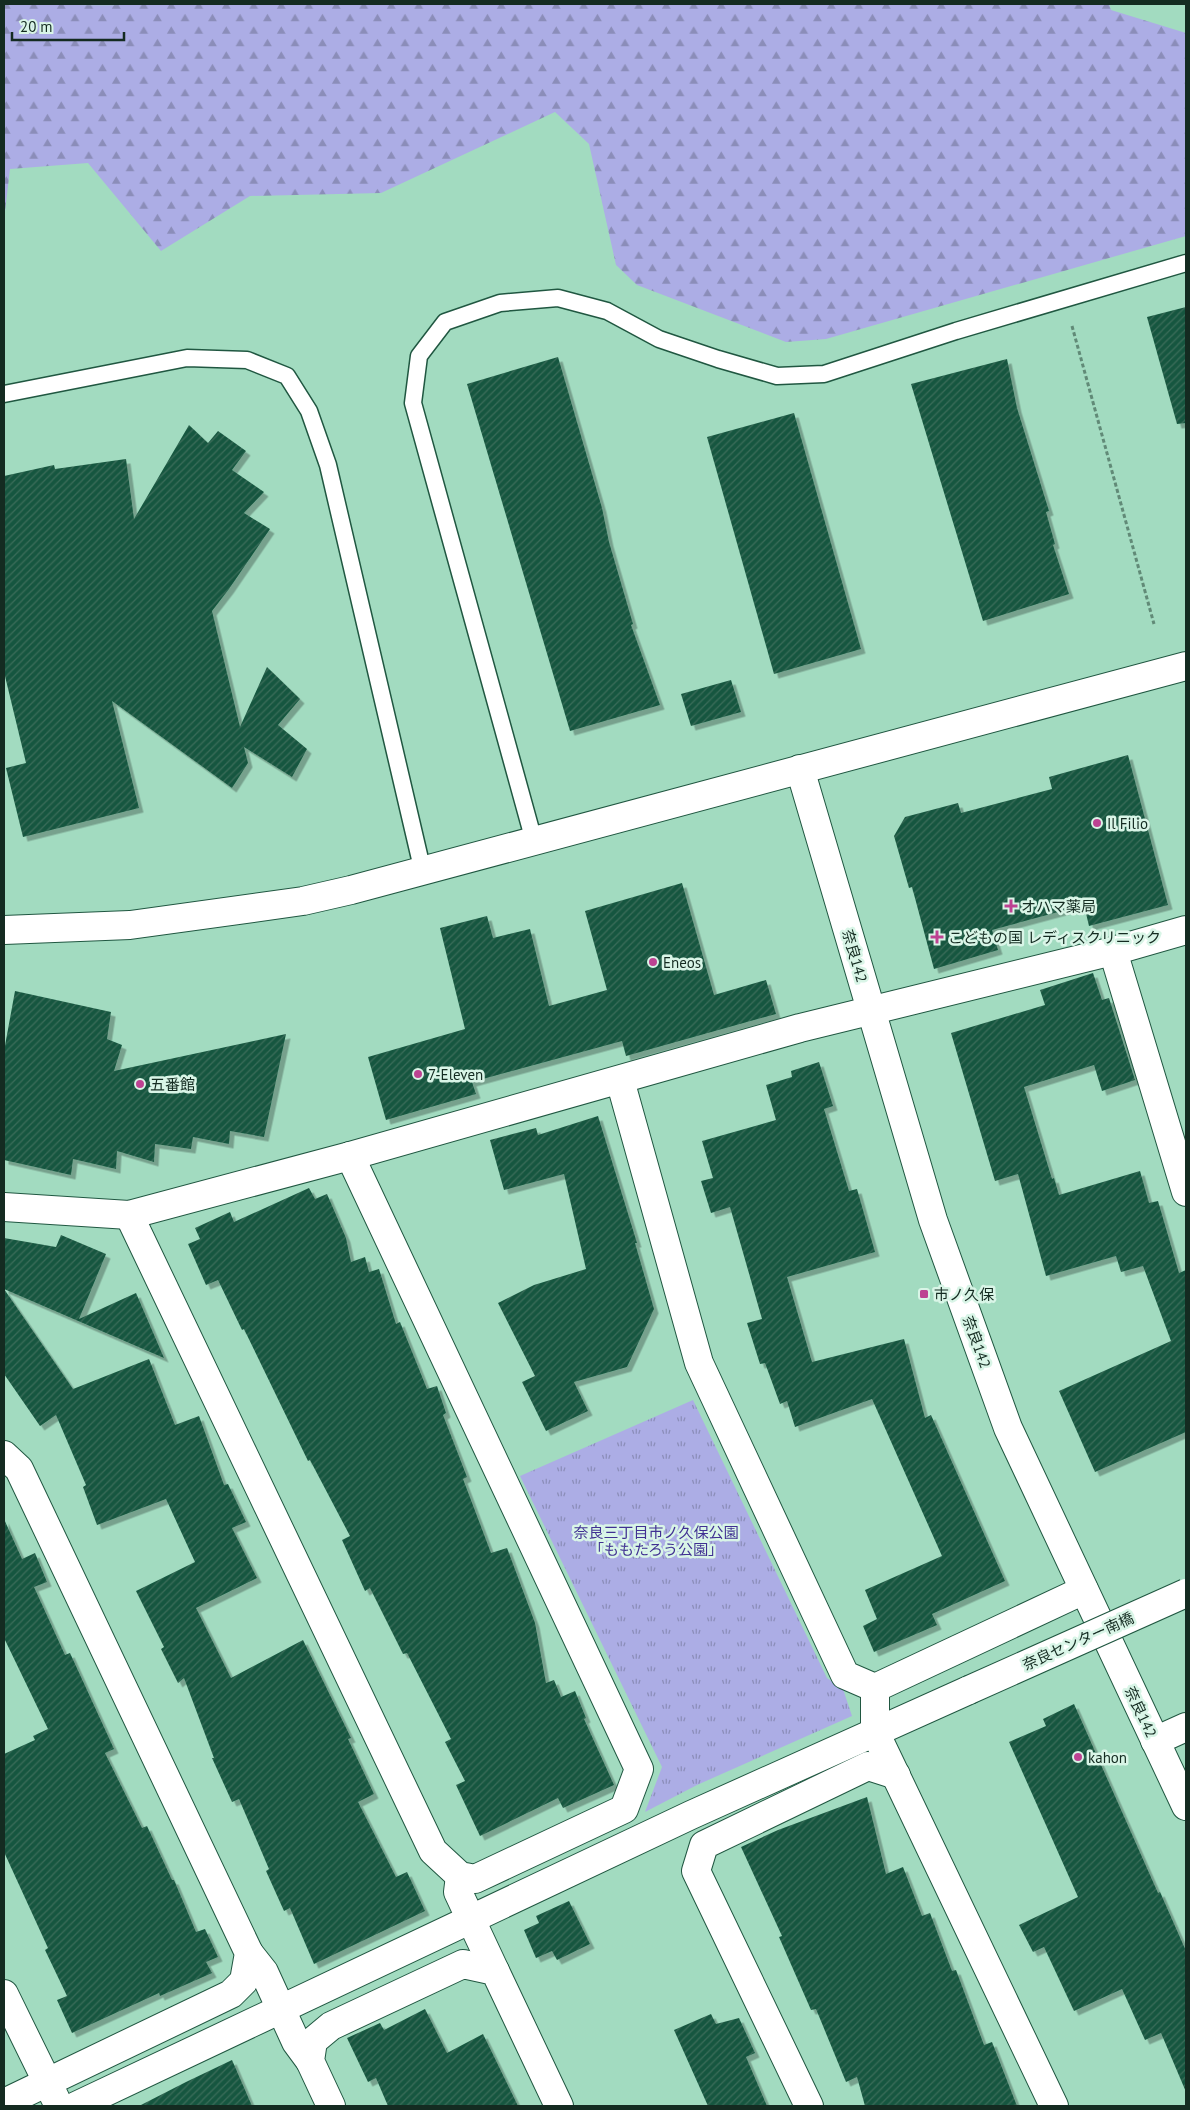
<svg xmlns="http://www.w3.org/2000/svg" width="1190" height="2110" font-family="'PT Sans','Noto Sans JP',sans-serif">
<defs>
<pattern id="grass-tufts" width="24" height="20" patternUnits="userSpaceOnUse" patternTransform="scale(1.25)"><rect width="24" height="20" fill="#acade5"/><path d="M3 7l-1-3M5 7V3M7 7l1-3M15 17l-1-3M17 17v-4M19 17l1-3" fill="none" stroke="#8b8db9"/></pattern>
<pattern id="forest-firs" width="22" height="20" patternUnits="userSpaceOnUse" patternTransform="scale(1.25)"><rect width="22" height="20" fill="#acade5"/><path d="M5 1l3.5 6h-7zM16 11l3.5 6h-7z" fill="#8b8db9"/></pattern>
<pattern id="building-hatch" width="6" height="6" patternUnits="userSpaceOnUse" patternTransform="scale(1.25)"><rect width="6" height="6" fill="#195740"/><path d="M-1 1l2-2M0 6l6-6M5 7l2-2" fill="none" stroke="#396c59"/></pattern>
<filter id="shadow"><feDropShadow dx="4.5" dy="4.5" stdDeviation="0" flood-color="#0004"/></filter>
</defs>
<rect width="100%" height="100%" fill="#a2dbc0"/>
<path fill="url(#grass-tufts)" d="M 693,1400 L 827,1678 L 843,1689 L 852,1716 L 697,1785 L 645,1812 L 662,1767 L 520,1476 Z"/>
<path fill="url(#forest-firs)" d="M 4,4 C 51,4 98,7 145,4 L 1109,4 L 1111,10 L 1186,33 L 1186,236 L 826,339 L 786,342 L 637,285 L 616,265 L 589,144 L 555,112 L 381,193 L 250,196 L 161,251 L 88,163 L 10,169 L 4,220 Z"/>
<g fill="url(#building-hatch)" filter="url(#shadow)">
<path d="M 1186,307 L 1186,423 L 1177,424 L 1147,317 Z"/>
<path d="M 558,357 L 602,508 L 609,542 L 633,624 L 631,625 L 660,705 L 570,731 L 467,384 Z"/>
<path d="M 1007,359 L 1017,408 L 1049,511 L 1046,512 L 1055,544 L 1053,545 L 1069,594 L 983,621 L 911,384 Z"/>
<path d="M 794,413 L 861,649 L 774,674 L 707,437 Z"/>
<path d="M 189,425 L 208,443 L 218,431 L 246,451 L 232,470 L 264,492 L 244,513 L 270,529 L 229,589 L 212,611 L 240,727 L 267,667 L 300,699 L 278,725 L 307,749 L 292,777 L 244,747 L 248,763 L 232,788 L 112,701 L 139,808 L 23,837 L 6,768 L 26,763 L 4,672 L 4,476 L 54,465 L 55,469 L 126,459 L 134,519 Z"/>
<path d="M 731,680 L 741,712 L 691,726 L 681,694 Z"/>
<path d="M 1128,755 L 1168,905 L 1089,926 L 1084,905 L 992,930 L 998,950 L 934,969 L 912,887 L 909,888 L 894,836 L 905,817 L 958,803 L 961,813 L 1052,789 L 1049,777 Z"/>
<path d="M 682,883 L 714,995 L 766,980 L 776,1014 L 626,1056 L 622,1041 L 472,1082 L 476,1094 L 386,1120 L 368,1057 L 465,1029 L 440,928 L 487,916 L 493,938 L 530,929 L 549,1006 L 607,990 L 585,911 Z"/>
<path d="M 1093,973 L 1102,1000 L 1109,998 L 1135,1080 L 1102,1091 L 1094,1065 L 1024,1087 L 1052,1179 L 1054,1178 L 1059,1195 L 1140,1171 L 1149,1203 L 1158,1201 L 1179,1273 L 1186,1270 L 1186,1432 L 1095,1472 L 1059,1391 L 1171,1341 L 1143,1266 L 1121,1272 L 1116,1256 L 1046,1276 L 1018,1174 L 995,1181 L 951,1033 L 1045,1005 L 1040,990 Z"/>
<path d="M 15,991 L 111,1012 L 107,1039 L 122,1045 L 114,1071 L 286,1034 L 264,1137 L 230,1131 L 229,1144 L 193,1137 L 191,1149 L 155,1144 L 154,1162 L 117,1151 L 116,1169 L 73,1159 L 71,1175 L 4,1160 L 4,1051 Z"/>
<path d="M 819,1062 L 833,1106 L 824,1109 L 849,1191 L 857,1189 L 875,1252 L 787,1277 L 812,1362 L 904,1339 L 925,1418 L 931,1415 L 1005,1581 L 932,1614 L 937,1625 L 874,1652 L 863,1626 L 877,1619 L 865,1590 L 942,1556 L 872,1399 L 795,1427 L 787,1401 L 780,1404 L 765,1363 L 760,1364 L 747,1323 L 762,1319 L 730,1207 L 711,1213 L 701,1181 L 713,1178 L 702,1141 L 776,1120 L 766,1085 L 792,1077 L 791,1071 Z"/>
<path d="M 598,1116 L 637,1243 L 635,1243 L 654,1309 L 627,1367 L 574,1382 L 588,1411 L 546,1431 L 522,1382 L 535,1376 L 498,1303 L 534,1285 L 586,1269 L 564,1174 L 504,1190 L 490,1140 L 536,1128 L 538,1135 Z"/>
<path d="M 309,1188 L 315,1199 L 327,1194 L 346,1238 L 351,1262 L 365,1257 L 369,1272 L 379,1269 L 396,1324 L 400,1322 L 427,1389 L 437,1386 L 446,1413 L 443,1415 L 467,1477 L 463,1479 L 491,1553 L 507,1548 L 535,1623 L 546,1683 L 554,1680 L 561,1697 L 575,1691 L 586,1718 L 584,1719 L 614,1785 L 563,1808 L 558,1798 L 480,1836 L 456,1785 L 465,1781 L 445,1742 L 451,1739 L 407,1653 L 403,1654 L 370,1588 L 365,1591 L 342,1540 L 350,1536 L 310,1460 L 308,1461 L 244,1329 L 242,1330 L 218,1280 L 206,1285 L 188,1244 L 200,1239 L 195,1228 L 230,1212 L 234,1222 Z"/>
<path d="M 61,1235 L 106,1254 L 79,1319 L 136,1293 L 164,1358 L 4,1289 L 73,1389 L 149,1359 L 175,1425 L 199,1416 L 224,1485 L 228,1484 L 246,1522 L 232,1528 L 257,1578 L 196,1608 L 231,1678 L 303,1640 L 351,1738 L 348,1739 L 374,1794 L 358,1802 L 396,1877 L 407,1872 L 425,1911 L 314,1964 L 290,1908 L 284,1911 L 266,1871 L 269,1869 L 239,1799 L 232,1802 L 212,1758 L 214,1758 L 184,1678 L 178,1683 L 161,1649 L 164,1647 L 136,1591 L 195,1562 L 166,1499 L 97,1525 L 83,1487 L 86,1485 L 56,1415 L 40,1426 L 4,1374 L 4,1238 L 56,1247 Z"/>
<path d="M 4,1519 L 22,1559 L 35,1553 L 47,1582 L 34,1587 L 65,1655 L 70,1653 L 114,1749 L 105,1753 L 142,1828 L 147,1826 L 172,1880 L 174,1880 L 196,1932 L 205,1929 L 218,1957 L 206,1962 L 212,1973 L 160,1996 L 159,1993 L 72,2033 L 57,2000 L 67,1996 L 45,1950 L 48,1948 L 4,1852 L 4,1754 L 35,1740 L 33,1736 L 48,1729 L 4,1638 Z"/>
<path d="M 1074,1704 L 1158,1893 L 1160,1892 L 1186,1951 L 1186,2092 L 1161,2033 L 1145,2040 L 1122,1989 L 1074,2011 L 1044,1947 L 1033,1952 L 1019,1925 L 1078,1897 L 1009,1742 L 1046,1726 L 1043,1719 Z"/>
<path d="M 867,1797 L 886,1874 L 903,1867 L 922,1916 L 930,1913 L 952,1971 L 956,1970 L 984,2045 L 992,2042 L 1017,2106 L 865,2106 L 857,2077 L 846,2082 L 816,2009 L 811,2010 L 779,1937 L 782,1936 L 741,1847 L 778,1830 Z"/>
<path d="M 569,1901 L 590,1944 L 557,1960 L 552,1951 L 536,1958 L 524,1930 L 539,1923 L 536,1916 Z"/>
<path d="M 425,2009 L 447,2053 L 483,2034 L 518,2106 L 388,2106 L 376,2078 L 368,2082 L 347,2038 L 380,2023 L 384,2030 Z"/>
<path d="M 711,2014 L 716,2024 L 739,2018 L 755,2053 L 746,2057 L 767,2106 L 708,2106 L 674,2030 Z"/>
<path d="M 232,2060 L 252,2106 L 139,2106 L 186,2082 Z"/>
</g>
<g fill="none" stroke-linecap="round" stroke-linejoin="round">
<g stroke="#205741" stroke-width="19">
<g id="lane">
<path d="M 4,394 L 187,358 L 247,360 L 287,376 L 309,411 L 328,465 L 423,872"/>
<path d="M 534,841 L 413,403 L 419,356 L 445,322 L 500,303 L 558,298 L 607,311 L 659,339 L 718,359 L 777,376 L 824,374 L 956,331 L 1186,263"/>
</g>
</g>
<g stroke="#205741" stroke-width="30">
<g id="street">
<path d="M 1113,951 L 1186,1192"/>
<path d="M 620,1080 L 699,1363 L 845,1675 L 875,1688 L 1084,1590"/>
<path d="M 4,1207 L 129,1215 L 350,1156 L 800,1028 L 1113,951 L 1186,930"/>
<path d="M 129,1215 L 433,1851 L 460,1876 L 475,1879 L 624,1809 L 639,1769 L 350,1156"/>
<path d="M 4,1455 L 19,1469 L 249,1953 L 244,1981 L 231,1994 L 4,2103"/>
<path d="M 875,1688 L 875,1732 L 1054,2106"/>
<path d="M 1155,1741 L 1186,1727"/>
<path d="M 460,1876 L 458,1892 L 495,1971"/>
<path d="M 249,1953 L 264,1972 L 296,2042 L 310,2061"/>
<path d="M 4,1994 L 59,2106"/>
<path d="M 76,2106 L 691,1815 L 969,1690"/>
<path d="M 331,2106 L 310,2061 L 313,2041 L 331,2026 L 463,1964 L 495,1971 L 559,2106"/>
<path d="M 809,2106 L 696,1871 L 704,1845 L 868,1766 L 896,1775"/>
</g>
</g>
<g stroke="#205741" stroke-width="30">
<g id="secondary">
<path d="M 800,769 L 933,1220 L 1008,1428 L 1186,1806"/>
<path d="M 4,930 L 130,925 L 303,901 L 351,890 L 1186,666"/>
</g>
</g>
<path stroke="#618a77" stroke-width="3" stroke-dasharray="4 2.5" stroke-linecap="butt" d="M 1072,326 L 1154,624"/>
<use href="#lane" stroke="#fff" stroke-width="16"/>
<use href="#street" stroke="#fff" stroke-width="28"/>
<use href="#secondary" stroke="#fff" stroke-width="28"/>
<g stroke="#205741" stroke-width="30" stroke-linecap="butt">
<path id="street-bridge" d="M 969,1690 L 1186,1593"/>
</g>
<use href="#street-bridge" stroke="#fff" stroke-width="28"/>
</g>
<g fill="#bd4292" stroke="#d9f5e7" stroke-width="2">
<circle cx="1097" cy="823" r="5"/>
<path d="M1008.5 898.5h5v5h5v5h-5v5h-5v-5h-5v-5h5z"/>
<path d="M934.5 929.5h5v5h5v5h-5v5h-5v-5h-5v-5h5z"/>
<circle cx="653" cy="962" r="5"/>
<circle cx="418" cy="1074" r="5"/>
<circle cx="140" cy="1084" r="5"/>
<rect x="919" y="1289" width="10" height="10" rx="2.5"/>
<circle cx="1078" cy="1757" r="5"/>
</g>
<g text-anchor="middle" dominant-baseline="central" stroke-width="5" stroke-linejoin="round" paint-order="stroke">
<g font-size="15" fill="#142b21" stroke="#d9f5e7" text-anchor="start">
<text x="1107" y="823">Il Filio</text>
<text x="1021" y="906">オハマ薬局</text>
<text x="948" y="937">こどもの国 レディスクリニック</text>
<text x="663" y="962">Eneos</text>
<text x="428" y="1074">7-Eleven</text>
<text x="150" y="1084">五番館</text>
<text x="934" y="1294">市ノ久保</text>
<text x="1088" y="1757">kahon</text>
</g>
<g font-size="15" fill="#142b21" stroke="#d9f5e7">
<text transform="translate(855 956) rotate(74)">奈良142</text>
<text transform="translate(977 1342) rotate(70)">奈良142</text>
<text transform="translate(1078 1641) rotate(-24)">奈良センター南橋</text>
<text transform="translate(1141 1712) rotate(65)">奈良142</text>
</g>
<g font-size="15" fill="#403092" stroke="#d9f5e7">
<text x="656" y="1532">奈良三丁目市ノ久保公園<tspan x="656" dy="17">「ももたろう公園」</tspan></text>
</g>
</g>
<rect width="1190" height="2110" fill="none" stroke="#142b21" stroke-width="10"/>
<path d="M12 32v8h112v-8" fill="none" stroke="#142b21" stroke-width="2.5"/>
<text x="20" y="32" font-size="15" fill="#142b21" stroke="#d9f5e7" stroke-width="4" paint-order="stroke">20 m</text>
</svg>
